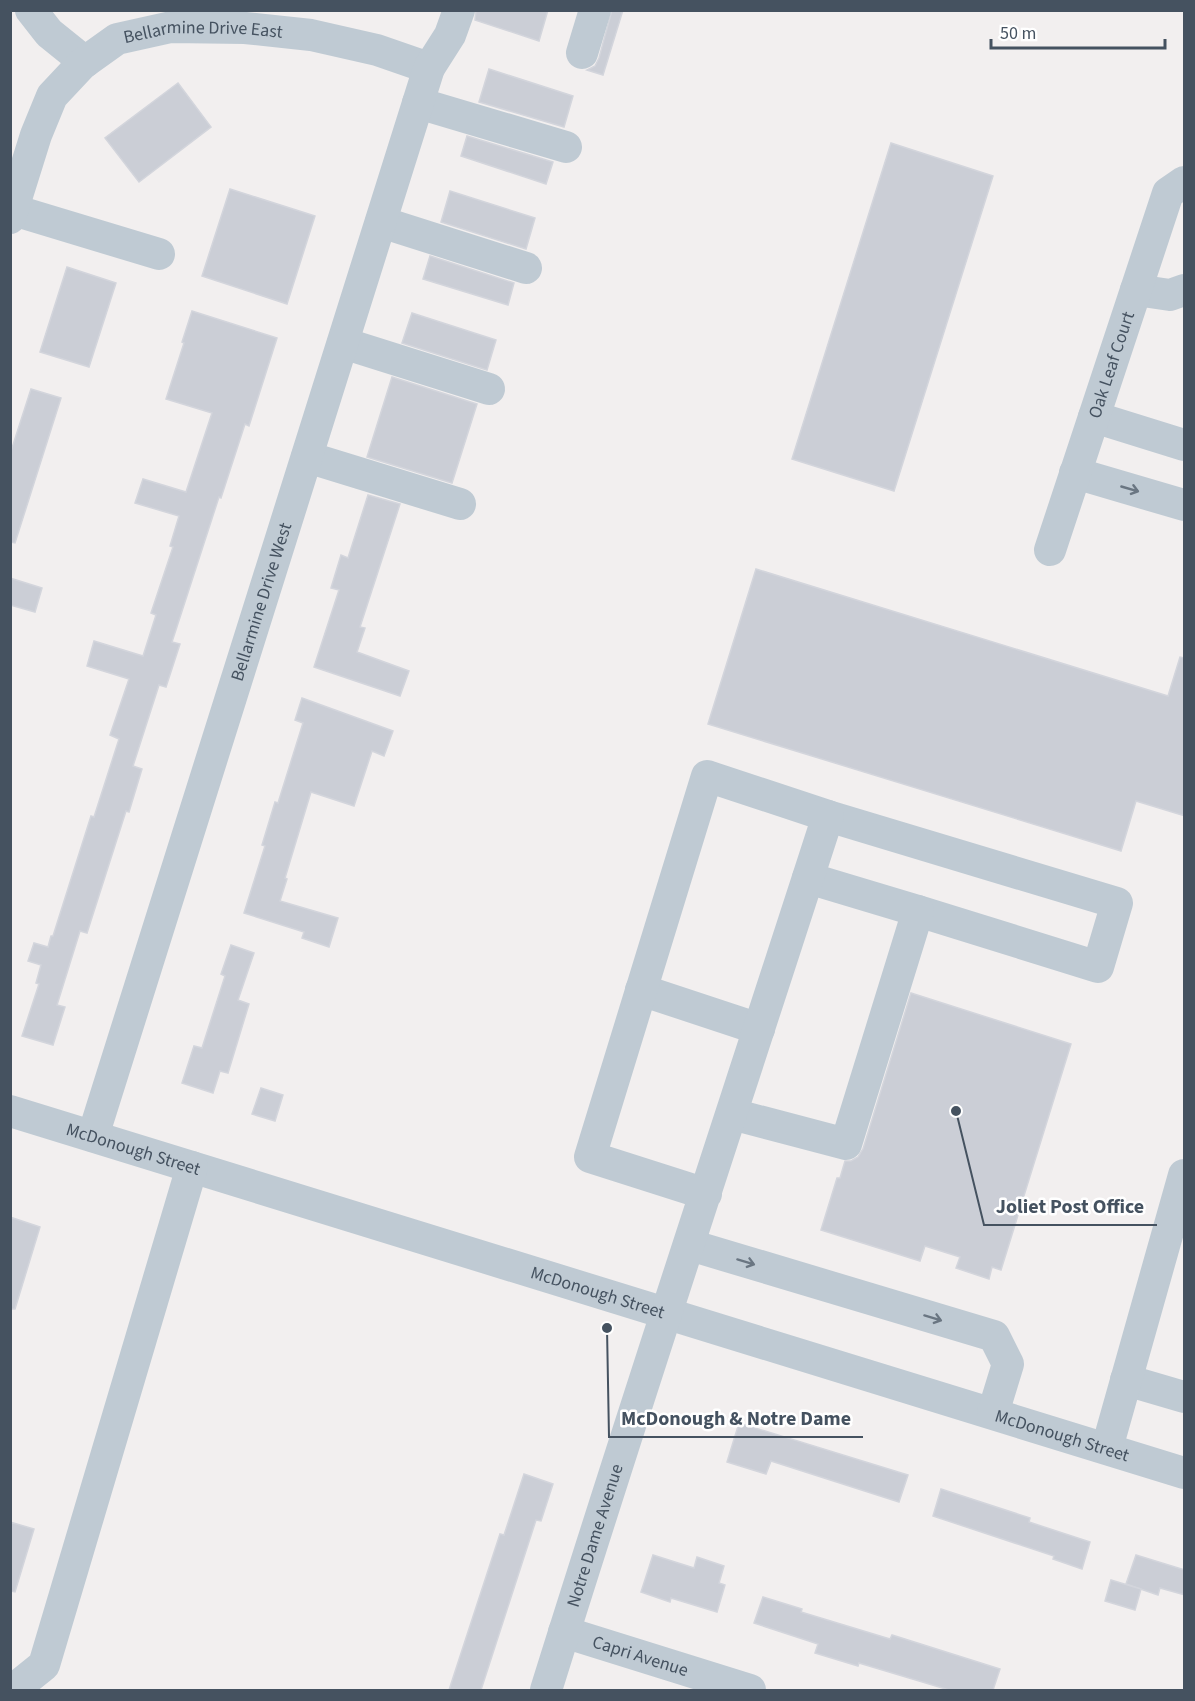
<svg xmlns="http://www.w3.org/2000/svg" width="1195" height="1701" font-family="'Source Sans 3',sans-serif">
<rect width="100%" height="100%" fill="#f2efef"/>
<g fill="#cbced6" stroke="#d3d5dc" stroke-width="1.5">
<path d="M 476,10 L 548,10 L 539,41 L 475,20 Z"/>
<path d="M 612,10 L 623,10 L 603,75 L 587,70 L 595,66 L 599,58 Z"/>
<path d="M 489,69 L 573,96 L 564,127 L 479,102 Z"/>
<path d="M 178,83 L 211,127 L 139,182 L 105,138 Z"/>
<path d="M 467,136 L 553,162 L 546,184 L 461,156 Z"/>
<path d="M 891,143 L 993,176 L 894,491 L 792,459 Z"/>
<path d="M 230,189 L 315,216 L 287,304 L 202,276 Z"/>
<path d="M 450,191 L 535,218 L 526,249 L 441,222 Z"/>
<path d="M 430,256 L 514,283 L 508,305 L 423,279 Z"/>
<path d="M 67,267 L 116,283 L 89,367 L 40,352 Z"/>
<path d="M 192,311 L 277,338 L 249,426 L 245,424 L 221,498 L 219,497 L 172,642 L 180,644 L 166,687 L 159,685 L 133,766 L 142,769 L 129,812 L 126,811 L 87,933 L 80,931 L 57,1005 L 65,1007 L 53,1045 L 22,1036 L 39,984 L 36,983 L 41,965 L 28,961 L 34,943 L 48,947 L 51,936 L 53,936 L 91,816 L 94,817 L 119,739 L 110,735 L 129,679 L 87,666 L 94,641 L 143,656 L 156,615 L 151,613 L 173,547 L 170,546 L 179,516 L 135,503 L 143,479 L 186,492 L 212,413 L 166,399 L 184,343 L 182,342 Z"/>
<path d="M 412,313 L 496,340 L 487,370 L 402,343 Z"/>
<path d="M 392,377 L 477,404 L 452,483 L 367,457 Z"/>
<path d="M 31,389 L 61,398 L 15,543 L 10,542 L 10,454 Z"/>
<path d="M 368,495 L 400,504 L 360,627 L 365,628 L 357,652 L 409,671 L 400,696 L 314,667 L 339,590 L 331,588 L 341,555 L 348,558 Z"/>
<path d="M 756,569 L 1168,696 L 1180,657 L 1185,658 L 1185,816 L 1136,801 L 1121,851 L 708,724 Z"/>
<path d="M 10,578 L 42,588 L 35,612 L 10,605 Z"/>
<path d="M 302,698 L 393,731 L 384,756 L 372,751 L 354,806 L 311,792 L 285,878 L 287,879 L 280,901 L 338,918 L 329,947 L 302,938 L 304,932 L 244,913 L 265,846 L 262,845 L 275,802 L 278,803 L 303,723 L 295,720 Z"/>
<path d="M 231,945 L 254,953 L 238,1000 L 249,1004 L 228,1073 L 220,1071 L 213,1093 L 182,1083 L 194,1046 L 202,1048 L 225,976 L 221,974 Z"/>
<path d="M 911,993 L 1071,1044 L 1001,1270 L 992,1267 L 989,1279 L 956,1268 L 960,1257 L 925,1246 L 920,1261 L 821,1230 L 837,1178 L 840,1178 L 845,1161 L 851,1161 L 858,1157 L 863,1149 Z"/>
<path d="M 261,1088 L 283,1095 L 275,1121 L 252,1114 Z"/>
<path d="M 10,1217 L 40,1227 L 15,1309 L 10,1309 Z"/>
<path d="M 739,1423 L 908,1475 L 899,1502 L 771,1461 L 766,1474 L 727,1462 Z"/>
<path d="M 524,1474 L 553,1484 L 541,1521 L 536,1520 L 481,1690 L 449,1690 L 500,1534 L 504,1535 Z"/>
<path d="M 941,1489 L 1030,1518 L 1029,1522 L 1090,1542 L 1082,1569 L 1053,1559 L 1054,1556 L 933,1516 Z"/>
<path d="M 10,1522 L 34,1529 L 15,1592 L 10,1591 Z"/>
<path d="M 653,1555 L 694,1568 L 697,1557 L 724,1566 L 719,1583 L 725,1585 L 717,1612 L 671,1598 L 670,1602 L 641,1592 Z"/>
<path d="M 1136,1555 L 1185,1570 L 1185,1595 L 1160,1588 L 1158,1595 L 1126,1584 Z"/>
<path d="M 1111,1580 L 1141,1589 L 1135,1610 L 1105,1601 Z"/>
<path d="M 763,1597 L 802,1609 L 801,1612 L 890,1639 L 892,1635 L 1000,1669 L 993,1690 L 949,1690 L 859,1663 L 858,1666 L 815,1653 L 818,1644 L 754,1623 Z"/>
</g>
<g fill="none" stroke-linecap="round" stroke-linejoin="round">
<g stroke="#bfcad3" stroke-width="32">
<path d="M 31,10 L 49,33 L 85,62"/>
<path d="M 582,53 L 595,10"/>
<path d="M 418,103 L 566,147"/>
<path d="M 10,209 L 159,254"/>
<path id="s1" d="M 10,218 L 36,135 L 52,96 L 82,64 L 117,39 L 171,27 L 245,28 L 311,35 L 377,50 L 429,68"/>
<path d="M 381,222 L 526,268"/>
<path d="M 1136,290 L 1170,295 L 1184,290"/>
<path d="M 343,343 L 489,389"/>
<path d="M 1094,417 L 1184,445"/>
<path d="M 307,457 L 460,504"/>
<path d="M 1075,473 L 1184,505"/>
<path id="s2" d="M 1050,550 L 1168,193 L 1184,182"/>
<path d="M 828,816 L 1117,903 L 1098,967 L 918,911"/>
<path d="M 641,990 L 759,1029"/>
<path id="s3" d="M 10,1111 L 1184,1473"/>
<path d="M 732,1114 L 846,1144 L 918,911 L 808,878"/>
<path id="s4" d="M 93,1136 L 429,68 L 450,35 L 459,10"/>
<path d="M 690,1245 L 994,1336 L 1008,1364 L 993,1413"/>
<path d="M 1126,1380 L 1184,1397"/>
<path d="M 1107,1448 L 1184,1175"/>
<path id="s5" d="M 564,1632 L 750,1690"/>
<path d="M 13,1690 L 44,1665 L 192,1167"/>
<path id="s6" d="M 546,1690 C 637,1398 734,1107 828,816 L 707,776 L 590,1157 L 706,1194"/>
</g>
</g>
<defs><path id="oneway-shaft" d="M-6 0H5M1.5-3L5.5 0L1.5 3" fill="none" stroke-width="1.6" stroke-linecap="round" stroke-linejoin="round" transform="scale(1.5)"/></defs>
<g stroke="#6a7682">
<use href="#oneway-shaft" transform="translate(1130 489) rotate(16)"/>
<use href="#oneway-shaft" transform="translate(746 1262) rotate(17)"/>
<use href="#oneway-shaft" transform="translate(933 1318) rotate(17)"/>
</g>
<g text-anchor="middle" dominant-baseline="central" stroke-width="5" stroke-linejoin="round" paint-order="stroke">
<g font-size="18" fill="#455260" stroke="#fff">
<text stroke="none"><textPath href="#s1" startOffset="303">Bellarmine Drive East</textPath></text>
<text stroke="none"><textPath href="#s2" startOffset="195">Oak Leaf Court</textPath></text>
<text stroke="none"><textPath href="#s4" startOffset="560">Bellarmine Drive West</textPath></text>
<text stroke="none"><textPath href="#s3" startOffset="129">McDonough Street</textPath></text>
<text stroke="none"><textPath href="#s3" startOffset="615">McDonough Street</textPath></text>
<text stroke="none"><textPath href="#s3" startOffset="1101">McDonough Street</textPath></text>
<text stroke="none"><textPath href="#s6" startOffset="162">Notre Dame Avenue</textPath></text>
<text stroke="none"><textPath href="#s5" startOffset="80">Capri Avenue</textPath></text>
</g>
</g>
<path fill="none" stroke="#455260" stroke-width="2" d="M956 1111L984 1225H1157M607 1328L609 1437H863"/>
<g fill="#455260" stroke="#fff" stroke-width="2">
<circle cx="956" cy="1111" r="6"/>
<circle cx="607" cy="1328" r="6"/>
</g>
<g font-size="20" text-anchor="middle" font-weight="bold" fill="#455260" stroke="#fff" stroke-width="5" stroke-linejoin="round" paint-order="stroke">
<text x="1070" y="1213">Joliet Post Office</text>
<text x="736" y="1425">McDonough &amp; Notre Dame</text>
</g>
<rect width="1195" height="1701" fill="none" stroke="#455260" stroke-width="24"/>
<path d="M991 39v9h174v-9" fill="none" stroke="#455260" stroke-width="3"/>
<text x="1000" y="39" font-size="18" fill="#455260" stroke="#ffffff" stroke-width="4.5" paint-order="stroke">50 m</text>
</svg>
